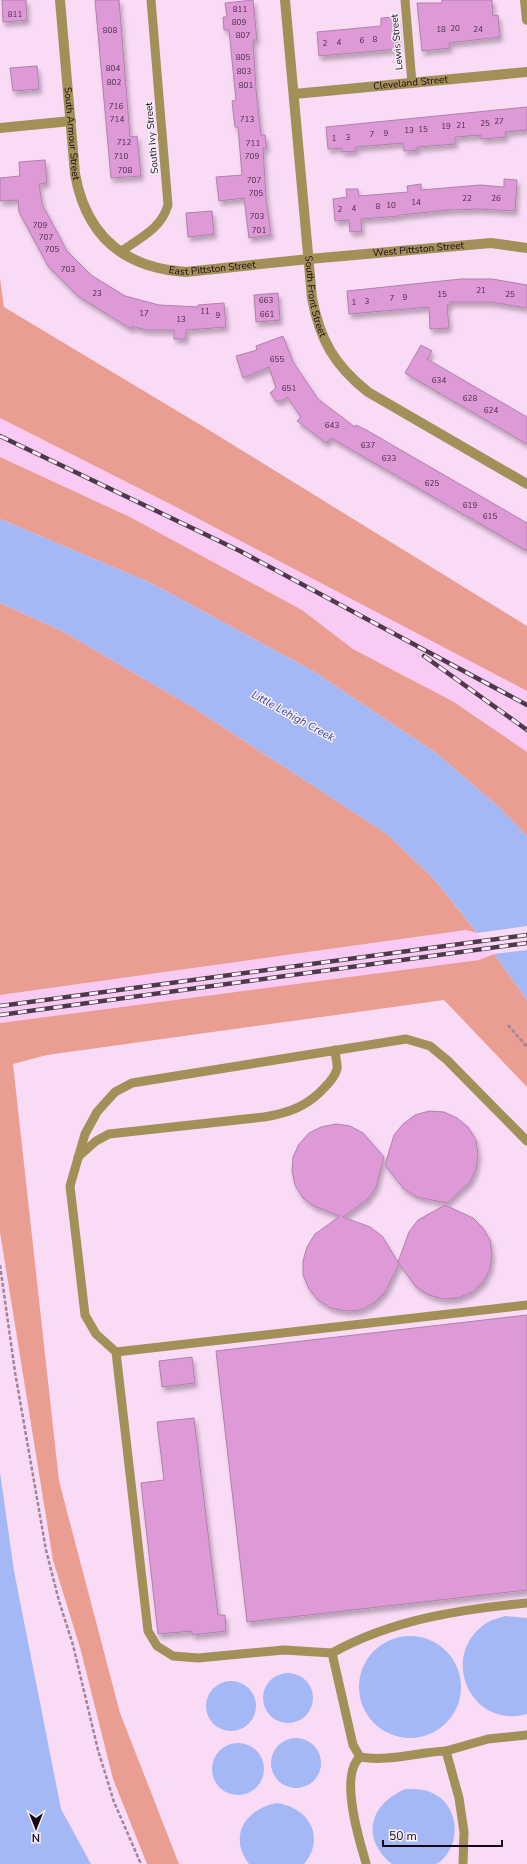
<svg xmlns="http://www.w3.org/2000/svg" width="527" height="1864" font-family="'Nunito Sans',sans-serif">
<defs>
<filter id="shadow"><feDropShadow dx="2.5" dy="4.5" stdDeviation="2" flood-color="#0004"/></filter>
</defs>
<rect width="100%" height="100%" fill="#fadbf6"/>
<g fill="#f9cbf4">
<path d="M 0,418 L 174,506 L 527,691 L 527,752 L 454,702 L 353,649 L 302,610 L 130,517 L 0,457 Z"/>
<path d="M 466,930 L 477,933 L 494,954 L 479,960 L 0,1023 L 0,995 Z"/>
</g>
<g fill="#ea9e92">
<path d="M 0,278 L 4,307 L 204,427 L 527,626 L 527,691 L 174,506 L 0,418 Z"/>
<path d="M 0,457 L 130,517 L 302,610 L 353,649 L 454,702 L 527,752 L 527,836 L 499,807 L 436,753 L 313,671 L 151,583 L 0,519 Z"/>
<path d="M 0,603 L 62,631 L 194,708 L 387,834 L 435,880 L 477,933 L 466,930 L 0,995 Z"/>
<path d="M 494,954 L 527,1000 L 527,1087 L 444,1000 L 47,1055 L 13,1064 L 59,1481 L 120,1713 L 179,1864 L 147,1864 L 113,1779 L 81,1651 L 53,1560 L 0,1232 L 0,1023 L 479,960 Z"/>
</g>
<g fill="#a3b8f5">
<path d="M 0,519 L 151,583 L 313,671 L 436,753 L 499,807 L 527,836 L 527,1000 L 494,954 L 435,880 L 387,834 L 194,708 L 62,631 L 0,603 Z"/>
<path d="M 0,1472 L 14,1571 L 61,1809 L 91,1864 L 0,1864 Z"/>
<path d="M 505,1616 L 527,1618 L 527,1714 C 470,1730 437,1654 488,1622 C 493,1619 500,1618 505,1616 Z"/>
<circle cx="410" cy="1687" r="51"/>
<circle cx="288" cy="1698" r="25"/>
<circle cx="231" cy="1706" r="25"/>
<circle cx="296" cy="1763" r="25"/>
<circle cx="238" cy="1769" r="26"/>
<path d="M 406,1789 C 415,1789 422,1789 430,1792 C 455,1801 462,1834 447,1854 C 444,1858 440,1863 435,1864 C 426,1864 403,1864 392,1864 C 360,1838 370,1803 406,1789 Z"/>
<path d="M 277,1803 C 309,1808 326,1837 304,1864 L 249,1864 C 228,1836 245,1809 277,1803 Z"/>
</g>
<path fill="#fadbf6" d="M 527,926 L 527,950 L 494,954 L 477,933 Z"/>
<g fill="#dd9ad7" stroke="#b080ab" filter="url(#shadow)">
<path d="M 2,0 L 26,0 L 27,20 L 3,22 Z"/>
<path d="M 95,0 L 119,0 L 130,137 L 137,136 L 141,176 L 111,178 Z"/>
<path d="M 253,0 L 257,40 L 253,40 L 256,90 L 261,135 L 265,135 L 267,148 L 263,148 L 266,199 L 271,235 L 249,238 L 244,198 L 219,201 L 216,177 L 242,175 L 238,127 L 235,127 L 232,101 L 236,100 L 229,30 L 224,30 L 223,17 L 227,17 L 225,3 Z"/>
<path d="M 442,0 L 492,0 L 493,16 L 498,15 L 500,37 L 449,43 L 450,48 L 422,51 L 417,3 L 442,3 Z"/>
<path d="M 395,17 L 398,49 L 319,56 L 317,32 L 381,26 L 381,18 Z"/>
<path d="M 37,66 L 39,89 L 13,91 L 10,68 Z"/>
<path d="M 527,107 L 527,130 L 505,132 L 506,137 L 481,139 L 481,135 L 455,137 L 455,144 L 417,147 L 418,150 L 404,151 L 403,143 L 356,147 L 356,151 L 342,152 L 342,148 L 328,149 L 326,127 Z"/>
<path d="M 45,160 L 47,183 L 39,184 L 42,204 L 67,251 L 91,275 L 125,296 L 159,305 L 198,307 L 198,305 L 224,303 L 226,327 L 186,330 L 186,339 L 174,339 L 174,330 L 145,330 L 132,326 L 131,329 L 78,296 L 48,266 L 19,212 L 18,200 L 0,201 L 0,178 L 20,176 L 19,162 Z"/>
<path d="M 504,179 L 517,180 L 515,211 L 479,209 L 449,210 L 399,215 L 399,216 L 361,219 L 362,231 L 350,232 L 349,220 L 335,221 L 333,199 L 347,197 L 346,189 L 358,189 L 359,196 L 408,192 L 407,186 L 421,184 L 421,190 L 480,185 L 504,187 Z"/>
<path d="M 212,211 L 214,234 L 188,237 L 186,213 Z"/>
<path d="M 461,279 L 492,279 L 527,285 L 527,308 L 491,302 L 450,302 L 450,305 L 447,305 L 449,328 L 430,329 L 429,307 L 349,314 L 347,291 Z"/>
<path d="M 278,293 L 280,320 L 256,322 L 254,295 Z"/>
<path d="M 283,336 L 293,362 L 318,399 L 355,427 L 356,425 L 368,431 L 527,523 L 527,551 L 331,438 L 326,443 L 297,421 L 301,417 L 287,397 L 281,401 L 276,401 L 270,393 L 276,388 L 269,367 L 243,378 L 236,356 L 257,350 L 256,346 Z"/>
<path d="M 421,345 L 432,351 L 427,359 L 527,417 L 527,444 L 405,373 Z"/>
<path d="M 429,1111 L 444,1112 L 457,1118 L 468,1127 L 476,1140 L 478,1155 L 476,1169 L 470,1182 L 447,1203 L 417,1197 L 404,1189 L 385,1165 L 394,1135 L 403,1124 L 415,1115 Z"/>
<path d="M 336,1124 L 350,1126 L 363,1133 L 384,1157 L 376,1187 L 368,1199 L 343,1217 L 370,1227 L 382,1236 L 399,1264 L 385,1292 L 374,1303 L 360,1310 L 345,1311 L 331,1308 L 318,1300 L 309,1289 L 303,1275 L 303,1261 L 307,1247 L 315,1234 L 340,1216 L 314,1206 L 303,1198 L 295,1185 L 292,1171 L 293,1157 L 299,1144 L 309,1133 L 321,1127 Z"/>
<path d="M 445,1205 L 473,1218 L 483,1228 L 490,1240 L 492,1255 L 490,1269 L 483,1282 L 472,1292 L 458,1298 L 443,1299 L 429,1295 L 416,1287 L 398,1262 L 409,1232 L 418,1220 Z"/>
<path d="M 527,1315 L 527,1590 L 247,1622 L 216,1351 Z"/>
<path d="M 192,1357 L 195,1383 L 162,1387 L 159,1361 Z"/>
<path d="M 194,1418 L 218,1615 L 225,1615 L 226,1631 L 192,1635 L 192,1631 L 158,1634 L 141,1483 L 164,1480 L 157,1422 Z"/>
</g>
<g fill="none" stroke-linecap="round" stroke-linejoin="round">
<g stroke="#9e859b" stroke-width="2.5" stroke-dasharray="4 2" stroke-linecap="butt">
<path d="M 508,1025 L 527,1047"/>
<path d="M 0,1265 L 15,1372 L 46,1550 L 59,1601 L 73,1645 L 98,1750 L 114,1802 L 141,1864"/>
</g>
<g stroke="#a38f58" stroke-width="9">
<path d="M 405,0 L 412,83"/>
<path d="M 120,252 C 140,238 161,229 168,205 L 151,0"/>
<path d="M 78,1157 L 96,1141 L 109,1134 L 264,1117 C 289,1113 308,1106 325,1087 C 330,1082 335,1076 337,1069 C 338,1064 335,1056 335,1050"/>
<path d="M 116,1352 L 527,1305"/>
<path d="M 332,1653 C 391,1620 460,1609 527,1603"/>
<path d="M 446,1751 L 488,1739 L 527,1735"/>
<path d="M 360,1757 C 339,1775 359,1840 366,1863"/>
<path d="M 463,1864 L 464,1832 L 459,1798 L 446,1751 C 417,1752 389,1762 360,1757 L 353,1745 L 332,1653 L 284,1650 L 198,1658 L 173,1656 L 157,1646 L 148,1631 L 116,1352 L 96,1334 L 85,1315 L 70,1186 L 85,1134 L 97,1112 L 115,1092 L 132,1083 L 406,1039 L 430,1046 L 447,1060 L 527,1141"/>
</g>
<g stroke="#a38f58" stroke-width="10">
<path id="s1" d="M 60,0 L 75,174 C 86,235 123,268 186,272 L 309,259 L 491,243 L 527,248"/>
<path id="s2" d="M 285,0 L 312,298 C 320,340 334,365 368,392 L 527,484"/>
<path d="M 525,0 L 527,20"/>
<path id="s3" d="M 294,94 L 527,72"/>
<path d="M 0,128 L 71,121"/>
</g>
<g stroke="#4d394b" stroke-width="4.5">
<g id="rail">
<path d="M 0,436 L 240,551 L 527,705"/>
<path d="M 424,656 L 527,730"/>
<path d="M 0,1006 L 527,935"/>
<path d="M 0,1015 L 527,943"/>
</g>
</g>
<use href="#rail" stroke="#faeff9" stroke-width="3" stroke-dasharray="9" stroke-linecap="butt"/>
</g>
<g text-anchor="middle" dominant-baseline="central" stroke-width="3" stroke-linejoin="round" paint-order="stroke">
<g font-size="8" fill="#482c46">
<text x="240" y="9">811</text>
<text x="15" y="14">811</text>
<text x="239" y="22">809</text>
<text x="455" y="28">20</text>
<text x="441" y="29">18</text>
<text x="478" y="29">24</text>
<text x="110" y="30">808</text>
<text x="243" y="35">807</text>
<text x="375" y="39">8</text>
<text x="362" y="40">6</text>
<text x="339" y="42">4</text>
<text x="325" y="43">2</text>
<text x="243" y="57">805</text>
<text x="113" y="68">804</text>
<text x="244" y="71">803</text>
<text x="114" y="82">802</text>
<text x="246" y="85">801</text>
<text x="116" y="106">716</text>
<text x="117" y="119">714</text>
<text x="247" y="119">713</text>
<text x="499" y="121">27</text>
<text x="485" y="123">25</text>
<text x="461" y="125">21</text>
<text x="446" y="126">19</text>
<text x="423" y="129">15</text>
<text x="409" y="130">13</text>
<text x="386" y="133">9</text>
<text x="372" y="134">7</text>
<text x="348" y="137">3</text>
<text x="334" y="138">1</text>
<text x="124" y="142">712</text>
<text x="253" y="143">711</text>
<text x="121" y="156">710</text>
<text x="252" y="156">709</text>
<text x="125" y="170">708</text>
<text x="254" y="180">707</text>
<text x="256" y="193">705</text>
<text x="467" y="198">22</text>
<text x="496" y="198">26</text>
<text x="416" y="202">14</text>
<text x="391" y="205">10</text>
<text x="378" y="206">8</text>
<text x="354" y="208">4</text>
<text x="340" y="209">2</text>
<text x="257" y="216">703</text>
<text x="40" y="225">709</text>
<text x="259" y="230">701</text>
<text x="46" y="237">707</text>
<text x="52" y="249">705</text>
<text x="68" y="269">703</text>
<text x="481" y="290">21</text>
<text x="97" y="293">23</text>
<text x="442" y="294">15</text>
<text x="510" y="294">25</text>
<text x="405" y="297">9</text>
<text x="392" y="298">7</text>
<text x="266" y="300">663</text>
<text x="367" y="301">3</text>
<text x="354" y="302">1</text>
<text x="205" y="311">11</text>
<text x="144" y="313">17</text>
<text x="267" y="314">661</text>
<text x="218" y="315">9</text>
<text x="181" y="319">13</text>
<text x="277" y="359">655</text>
<text x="439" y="380">634</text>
<text x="289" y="388">651</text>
<text x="470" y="398">628</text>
<text x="491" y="410">624</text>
<text x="332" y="425">643</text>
<text x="368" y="445">637</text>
<text x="389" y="458">633</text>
<text x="432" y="483">625</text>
<text x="470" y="505">619</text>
<text x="490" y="516">615</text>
</g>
<g font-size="10" fill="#170716" stroke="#faeff9">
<text transform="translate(397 42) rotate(-95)">Lewis Street</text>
<text stroke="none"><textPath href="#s3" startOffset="117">Cleveland Street</textPath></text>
<text stroke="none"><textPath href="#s1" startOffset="134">South Armour Street</textPath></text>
<text transform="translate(152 138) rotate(-95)">South Ivy Street</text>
<text stroke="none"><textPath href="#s1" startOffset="570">West Pittston Street</textPath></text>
<text stroke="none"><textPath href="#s1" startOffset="363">East Pittston Street</textPath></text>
<text stroke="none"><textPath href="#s2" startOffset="298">South Front Street</textPath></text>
</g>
<g font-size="11" font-style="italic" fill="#32459c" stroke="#faeff9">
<text transform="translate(293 716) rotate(29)">Little Lehigh Creek</text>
</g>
</g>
<g transform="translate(36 1828) rotate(180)" stroke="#faeff9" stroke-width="3" paint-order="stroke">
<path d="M0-3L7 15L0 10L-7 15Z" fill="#170716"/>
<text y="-6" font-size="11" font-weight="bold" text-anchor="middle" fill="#170716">N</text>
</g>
<path d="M383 1840v6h119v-6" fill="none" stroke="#170716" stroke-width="2"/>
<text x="389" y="1840" font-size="12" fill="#170716" stroke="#faeff9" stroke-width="3" paint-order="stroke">50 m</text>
</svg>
